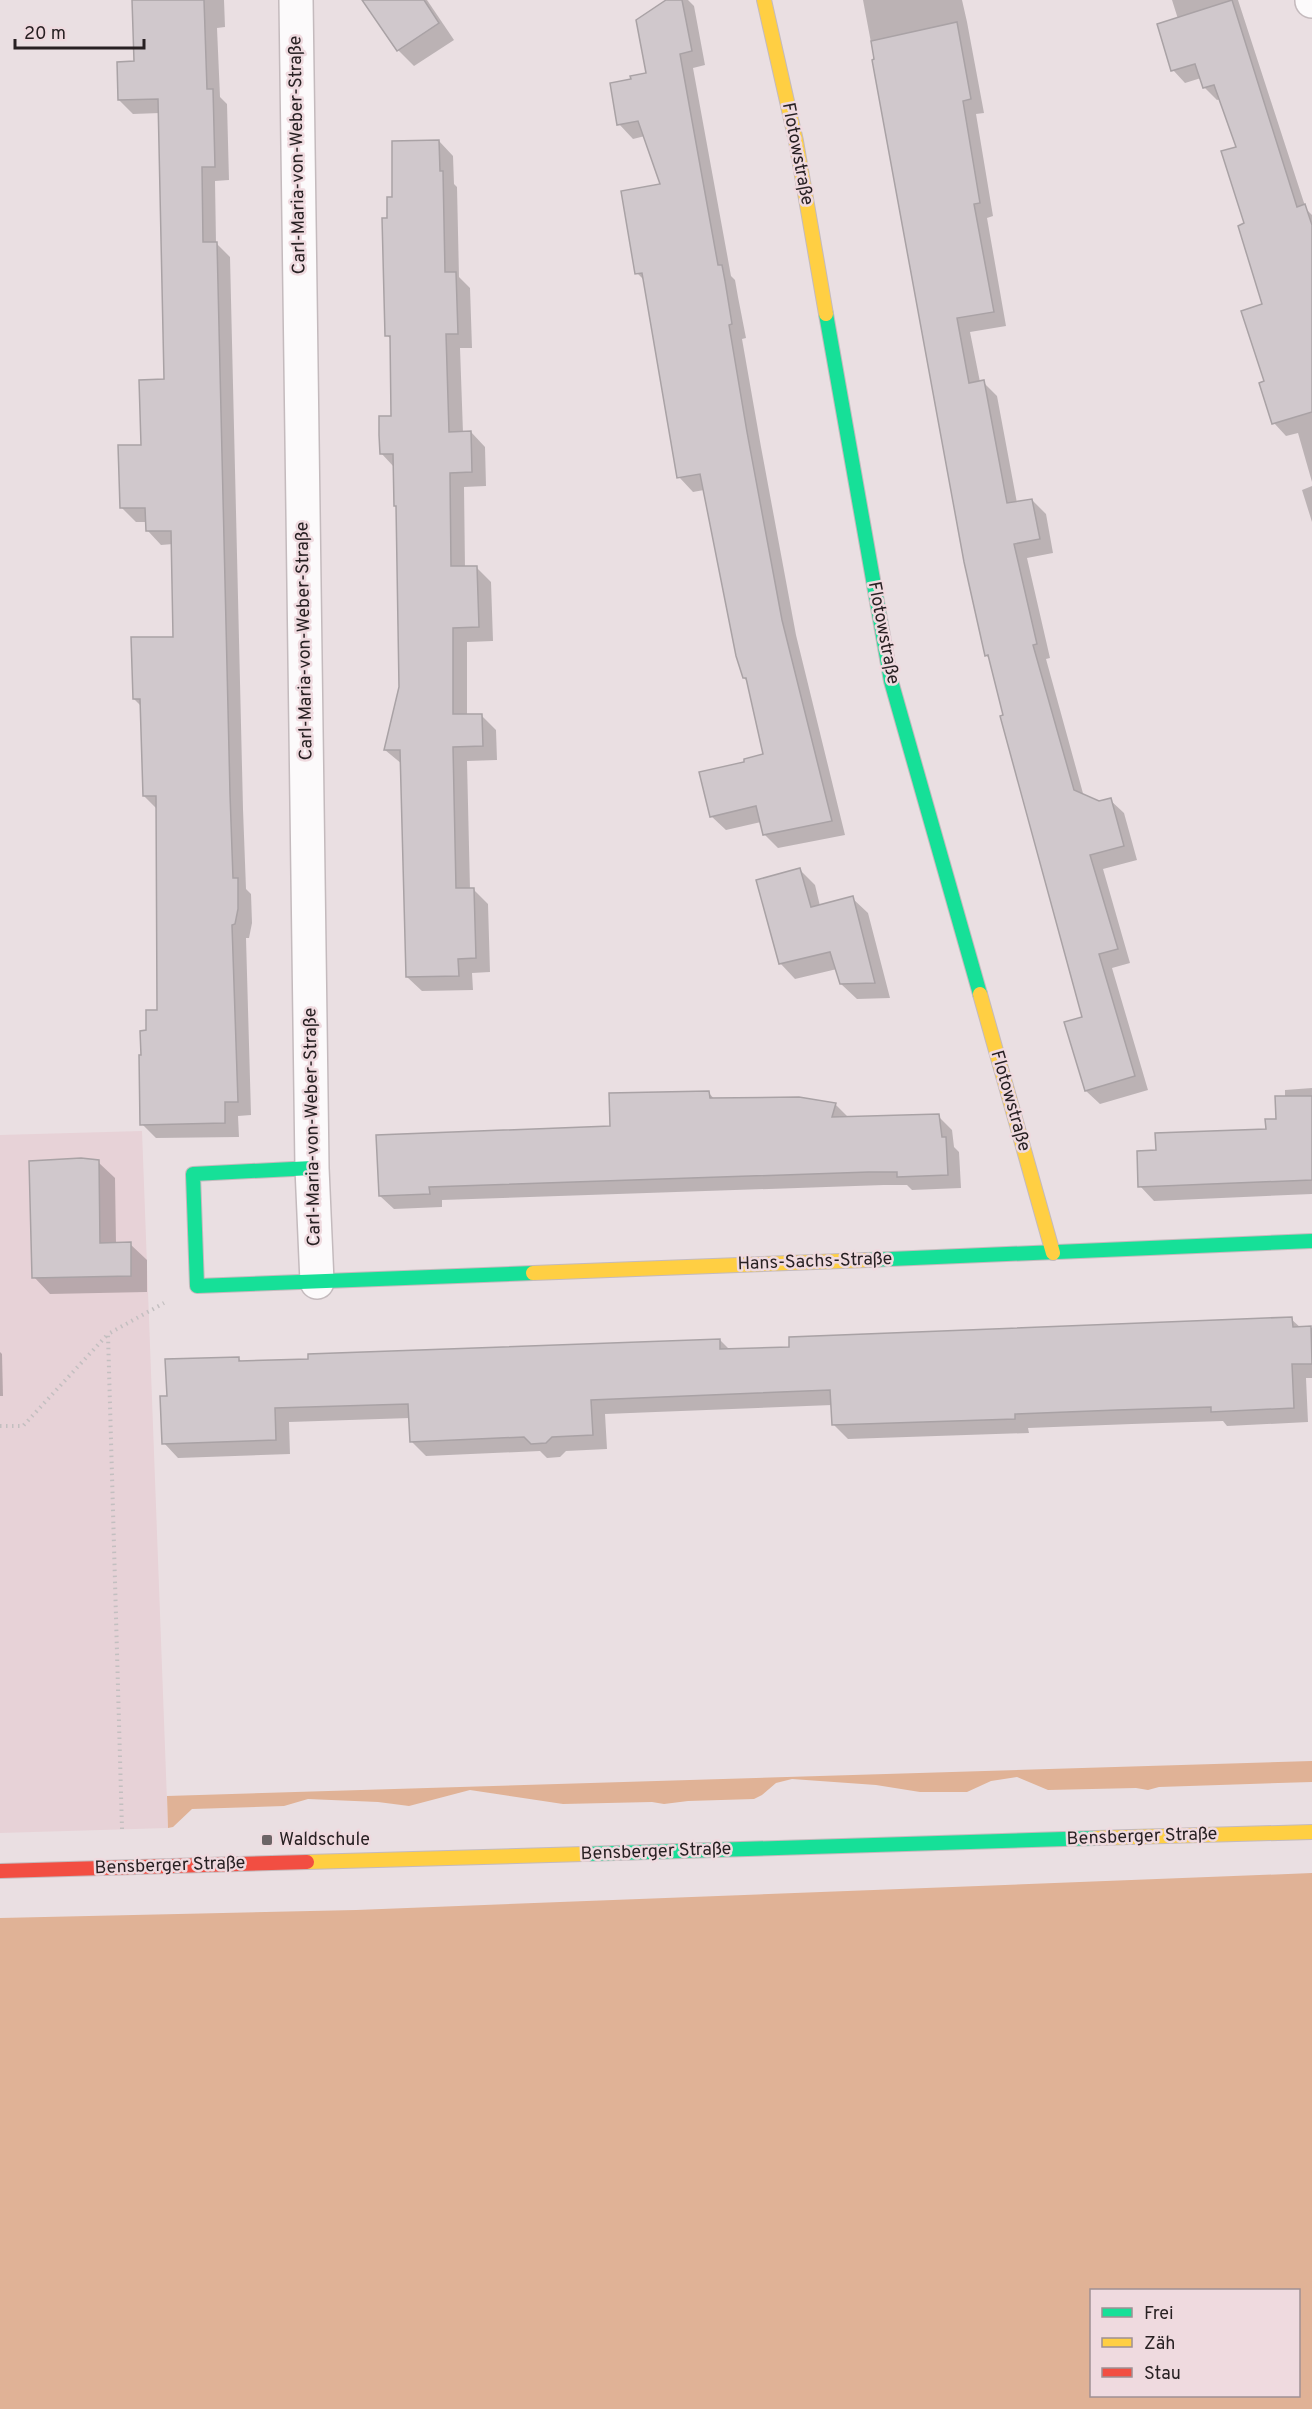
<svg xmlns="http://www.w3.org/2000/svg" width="1312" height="2409" font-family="Overpass,sans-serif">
<rect width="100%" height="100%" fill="#eadfe2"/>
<path fill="#e7d2d7" d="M 142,1131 L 168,1828 L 0,1833 L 0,1135 Z"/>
<g fill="#e0b296" fill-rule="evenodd">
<path d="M 1312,1761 L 1312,1782 L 1159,1787 L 1148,1790 L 1136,1788 L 1048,1790 L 1017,1777 L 991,1781 L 967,1792 L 920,1792 L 876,1785 L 792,1779 L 776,1783 L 762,1795 L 754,1799 L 688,1801 L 664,1804 L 652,1802 L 563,1804 L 470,1790 L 409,1806 L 378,1802 L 308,1799 L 284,1806 L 192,1809 L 173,1827 L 168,1828 L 167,1796 Z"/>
<path d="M 1312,1873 L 1312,2409 L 0,2409 L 0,1918 L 356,1910 ZM 1298,2290 L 1298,2396 L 1092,2396 L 1092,2290 Z"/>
</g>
<g fill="#0003">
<path d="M 133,0 L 224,0 L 225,27 L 217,28 L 220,97 L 227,104 L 229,180 L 215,181 L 216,243 L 230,257 L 243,809 L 246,889 L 251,894 L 252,923 L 249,938 L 246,938 L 251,1115 L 238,1116 L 239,1137 L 156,1138 L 142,1124 L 143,1056 L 148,1032 L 159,1012 L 157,809 L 144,796 L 142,707 L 134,699 L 174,638 L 173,544 L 161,545 L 148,531 L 147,522 L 136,522 L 122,508 L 165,381 L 160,113 L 133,114 L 119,100 L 136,63 Z"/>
<path d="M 364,0 L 427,0 L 454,40 L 414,66 L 398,50 Z"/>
<path d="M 669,0 L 688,0 L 694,6 L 705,65 L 693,68 L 731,276 L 735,280 L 738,297 L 746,338 L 742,339 L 761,447 L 796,635 L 845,835 L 778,848 L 764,834 L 761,822 L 726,830 L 711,816 L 746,763 L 765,755 L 748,682 L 744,678 L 704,490 L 693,492 L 679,477 L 645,281 L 637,273 L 662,185 L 645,136 L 633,139 L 619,124 L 648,75 Z"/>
<path d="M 863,0 L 962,0 L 967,22 L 984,113 L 976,114 L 993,216 L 987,218 L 1006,326 L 970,332 L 980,382 L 983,382 L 997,396 L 1017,503 L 1032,500 L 1046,514 L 1053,553 L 1027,558 L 1050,658 L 1046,659 L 1084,797 L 1099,803 L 1110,800 L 1124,813 L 1137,860 L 1103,869 L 1130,963 L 1112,968 L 1148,1090 L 1100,1104 L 1086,1091 L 1084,1018 L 990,659 L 986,655 Z"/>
<path d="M 1172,0 L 1238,0 L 1306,209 L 1312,215 L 1312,482 L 1298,433 L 1286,436 L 1274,423 L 1266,382 L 1263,305 L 1246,224 L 1238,148 L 1221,99 L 1217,100 L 1204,87 L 1201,78 L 1185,83 L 1173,70 L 1178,19 Z"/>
<path d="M 439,141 L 453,156 L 454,184 L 457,187 L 459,277 L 470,288 L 472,348 L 460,348 L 463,433 L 471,432 L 485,447 L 486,486 L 464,487 L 465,568 L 477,568 L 491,582 L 493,641 L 467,642 L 467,715 L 481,715 L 496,730 L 497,760 L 467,761 L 470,889 L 473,889 L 488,904 L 490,972 L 472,973 L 473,990 L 422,991 L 407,977 L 402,764 L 385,750 L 400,687 L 397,508 L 395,506 L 394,467 L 381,453 L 393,417 L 392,340 L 387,335 L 388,220 L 393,198 Z"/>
<path d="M 1312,486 L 1312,522 L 1302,490 Z"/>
<path d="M 799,869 L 815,885 L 820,906 L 852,898 L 868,913 L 890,998 L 857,999 L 841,984 L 837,969 L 795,979 L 780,963 Z"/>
<path d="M 1312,1088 L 1312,1194 L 1154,1201 L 1140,1186 L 1157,1152 L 1267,1131 L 1278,1121 L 1285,1098 L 1285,1090 Z"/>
<path d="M 709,1093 L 715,1100 L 835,1104 L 849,1118 L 938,1116 L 952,1130 L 954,1147 L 959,1152 L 961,1188 L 912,1190 L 907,1185 L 884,1185 L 442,1200 L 442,1207 L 394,1209 L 380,1196 L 612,1127 Z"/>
<path d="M 98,1162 L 115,1178 L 116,1244 L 130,1244 L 147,1260 L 147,1292 L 50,1294 L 34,1277 Z"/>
<path d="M 1291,1319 L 1301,1328 L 1312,1328 L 1312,1378 L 1306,1378 L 1308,1422 L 1227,1426 L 1223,1421 L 1132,1424 L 1028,1428 L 1029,1433 L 848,1439 L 833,1424 L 832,1405 L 605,1414 L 607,1449 L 566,1451 L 560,1457 L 547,1458 L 540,1451 L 426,1456 L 411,1441 L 410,1418 L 289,1422 L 290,1454 L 178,1458 L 164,1443 L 169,1397 L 238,1358 L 242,1362 L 720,1340 L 730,1350 L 756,1350 Z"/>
<path d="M 0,1352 L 2,1354 L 3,1396 L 0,1396 Z"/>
</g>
<g fill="#d0c8cc" stroke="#a9a2a5" stroke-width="1.5">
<path d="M 132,0 L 204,0 L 207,89 L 213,89 L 215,167 L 202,167 L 203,242 L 217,242 L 230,794 L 233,878 L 238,878 L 238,909 L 235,924 L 232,925 L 238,1102 L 225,1102 L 225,1123 L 140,1125 L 139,1055 L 141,1055 L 140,1031 L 146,1030 L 146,1010 L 157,1010 L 156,796 L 143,796 L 140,699 L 133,699 L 131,637 L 173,637 L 171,531 L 146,531 L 145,508 L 120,508 L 118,445 L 141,445 L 139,380 L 164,379 L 158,99 L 118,100 L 117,62 L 134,61 Z"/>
<path d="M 362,0 L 424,0 L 439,23 L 397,51 Z"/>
<path d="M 666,0 L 682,0 L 692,51 L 680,54 L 718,265 L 722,265 L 725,281 L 732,324 L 729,325 L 747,432 L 782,620 L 832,821 L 763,835 L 756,806 L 710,817 L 699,772 L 744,762 L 744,759 L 763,754 L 746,678 L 743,678 L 736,656 L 700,474 L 677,478 L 642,273 L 635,274 L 621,191 L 660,184 L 638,121 L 617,125 L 610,83 L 631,79 L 630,76 L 646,73 L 636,20 Z"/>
<path d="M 1232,0 L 1297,207 L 1305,204 L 1312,225 L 1312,412 L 1272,424 L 1259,383 L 1264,381 L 1241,311 L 1262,304 L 1238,226 L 1244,223 L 1221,151 L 1236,147 L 1214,85 L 1203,88 L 1195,64 L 1171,71 L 1157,24 Z"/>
<path d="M 957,22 L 971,99 L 963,101 L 980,203 L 974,204 L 994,312 L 957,318 L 969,383 L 984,380 L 1007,503 L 1032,499 L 1040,539 L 1014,544 L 1037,644 L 1033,645 L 1074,790 L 1099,801 L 1111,798 L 1124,846 L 1090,855 L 1118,949 L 1099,954 L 1135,1076 L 1085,1091 L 1064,1022 L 1082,1017 L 1000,716 L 1003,715 L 988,655 L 985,656 L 964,562 L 872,60 L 874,59 L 871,41 Z"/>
<path d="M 439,140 L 440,171 L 443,171 L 445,272 L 456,272 L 458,334 L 446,334 L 449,432 L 471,431 L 472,472 L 450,473 L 451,566 L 477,566 L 479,627 L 453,628 L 453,714 L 482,714 L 483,746 L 453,747 L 456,888 L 474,888 L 476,958 L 458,959 L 459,976 L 406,977 L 400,750 L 384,750 L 399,687 L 396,506 L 394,506 L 393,454 L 380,454 L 379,435 L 379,416 L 391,416 L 390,336 L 385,336 L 382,218 L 387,218 L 387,197 L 392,197 L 392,141 Z"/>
<path d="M 800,868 L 811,907 L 853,896 L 875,983 L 840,984 L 830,952 L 779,964 L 756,880 Z"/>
<path d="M 709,1091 L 710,1098 L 799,1097 L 836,1103 L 832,1117 L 939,1114 L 942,1137 L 946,1137 L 948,1175 L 897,1177 L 897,1172 L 869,1172 L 429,1187 L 430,1194 L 379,1196 L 376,1135 L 610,1126 L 609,1093 Z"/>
<path d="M 1275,1096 L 1312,1096 L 1312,1180 L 1138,1187 L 1137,1151 L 1156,1150 L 1155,1133 L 1266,1129 L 1265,1119 L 1276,1119 Z"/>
<path d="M 81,1158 L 99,1160 L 100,1243 L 131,1242 L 131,1276 L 32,1278 L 29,1161 Z"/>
<path d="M 1292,1317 L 1293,1327 L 1311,1326 L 1312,1364 L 1292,1364 L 1294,1408 L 1211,1412 L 1211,1407 L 1117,1410 L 1015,1414 L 1015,1419 L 832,1425 L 830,1390 L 591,1400 L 593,1435 L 552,1437 L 546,1443 L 531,1444 L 524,1437 L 410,1442 L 408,1404 L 275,1408 L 276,1440 L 162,1444 L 160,1396 L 167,1396 L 165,1359 L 239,1357 L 239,1361 L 308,1359 L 308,1354 L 720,1339 L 720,1349 L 756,1348 L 789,1347 L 789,1337 Z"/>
</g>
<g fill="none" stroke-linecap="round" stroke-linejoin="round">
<g stroke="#c4babd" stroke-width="36">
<g id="street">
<path d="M 296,0 L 312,1168 L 317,1282"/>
<path d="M 1312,0 L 1312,1"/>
</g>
</g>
<g stroke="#c4babd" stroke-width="16">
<g id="fast">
<path d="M 826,314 L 891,681 L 980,994"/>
<path d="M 312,1168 L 193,1174 L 197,1286 L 533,1273"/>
<path d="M 867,1260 L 1312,1241"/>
<path d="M 584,1854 L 1096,1838"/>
</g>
</g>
<g stroke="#c4babd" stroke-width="16">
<g id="slow">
<path d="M 764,0 L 796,141 L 826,314"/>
<path d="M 980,994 L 1053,1253"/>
<path d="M 533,1273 L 867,1260"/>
<path d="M 1096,1838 L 1312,1832"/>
<path d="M 307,1862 L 584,1854"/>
</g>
</g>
<g stroke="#c4babd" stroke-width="16">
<path id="jam" d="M 0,1871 L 307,1862"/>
</g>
<g stroke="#c3bfc0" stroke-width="4" stroke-dasharray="1.5 4.5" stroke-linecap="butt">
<path d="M 0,1426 L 23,1426 L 108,1334"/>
<path d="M 122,1829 L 108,1334 L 164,1303"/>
</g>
<use href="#street" stroke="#fcfafb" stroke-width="33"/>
<use href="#fast" stroke="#16e098" stroke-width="14"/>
<use href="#slow" stroke="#ffcf43" stroke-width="14"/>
<use href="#jam" stroke="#f24e42" stroke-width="14"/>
</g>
<rect fill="#6c6466" stroke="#efdadf" stroke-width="2" x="261" y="1834" width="12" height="12" rx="3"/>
<g text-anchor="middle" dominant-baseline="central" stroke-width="5" stroke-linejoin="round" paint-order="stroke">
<g font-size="18" fill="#282123" stroke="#efdadf">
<text transform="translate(797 154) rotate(79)">Flotowstraße</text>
<text transform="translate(298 155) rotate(-91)">Carl-Maria-von-Weber-Straße</text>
<text transform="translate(883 633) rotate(79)">Flotowstraße</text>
<text transform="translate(305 641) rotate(-91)">Carl-Maria-von-Weber-Straße</text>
<text transform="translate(1010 1101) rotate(74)">Flotowstraße</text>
<text transform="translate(313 1127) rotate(-91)">Carl-Maria-von-Weber-Straße</text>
<text transform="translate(815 1262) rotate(-2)">Hans-Sachs-Straße</text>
<text transform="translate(1142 1837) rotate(-2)">Bensberger Straße</text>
<text transform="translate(656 1852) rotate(-2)">Bensberger Straße</text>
<text transform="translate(170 1866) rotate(-2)">Bensberger Straße</text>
</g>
<g font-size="18" fill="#282123" stroke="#efdadf" text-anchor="start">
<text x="279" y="1840">Waldschule</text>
</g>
</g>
<rect x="1090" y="2289" width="210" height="108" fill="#efdadf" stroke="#9f9094" stroke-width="1.5"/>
<rect x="1102" y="2308" width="30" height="9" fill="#16e098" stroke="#9f9094" stroke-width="1.5"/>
<text x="1144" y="2319" font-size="18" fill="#282123">Frei</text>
<rect x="1102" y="2338" width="30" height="9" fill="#ffcf43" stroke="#9f9094" stroke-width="1.5"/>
<text x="1144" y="2349" font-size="18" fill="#282123">Zäh</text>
<rect x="1102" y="2368" width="30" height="9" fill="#f24e42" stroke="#9f9094" stroke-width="1.5"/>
<text x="1144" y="2379" font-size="18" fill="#282123">Stau</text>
<path d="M15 39v9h129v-9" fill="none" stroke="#282123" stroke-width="3"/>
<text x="24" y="39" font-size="18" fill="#282123" stroke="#efdadf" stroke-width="4.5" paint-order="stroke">20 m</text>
</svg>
